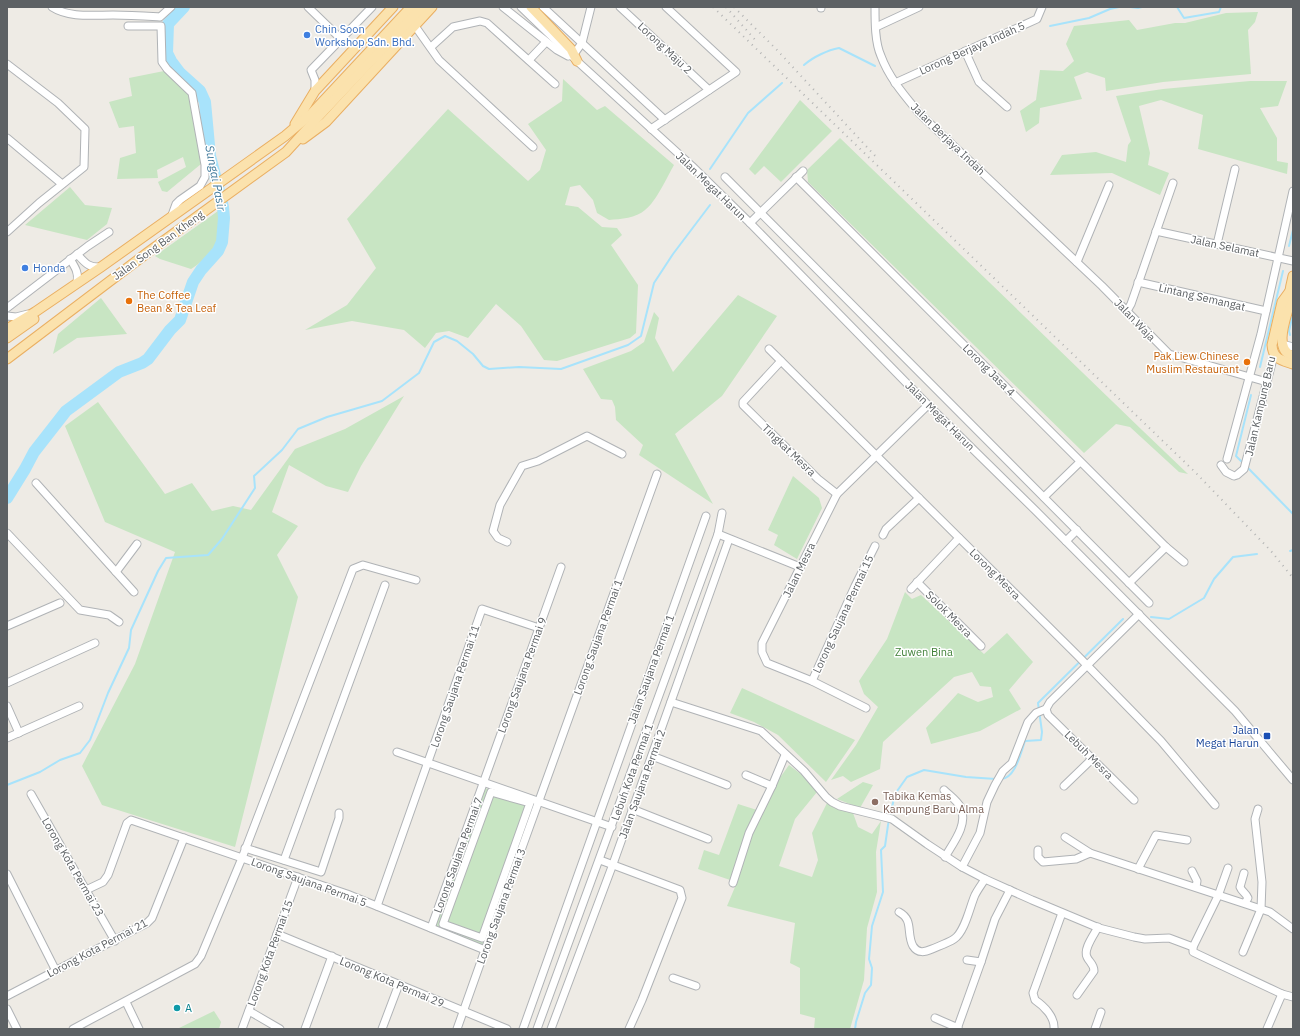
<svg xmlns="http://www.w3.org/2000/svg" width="1300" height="1036" font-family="'IBM Plex Sans',sans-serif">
<rect width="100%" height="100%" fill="#eeebe5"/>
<g fill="#c8e5c3">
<path d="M 1258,12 L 1255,22 L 1248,30 L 1251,74 L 1163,82 L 1106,91 L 1105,78 L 1087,72 L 1074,77 L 1082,99 L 1040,108 L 1039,123 L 1026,132 L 1020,111 L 1036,100 L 1040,70 L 1063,71 L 1074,61 L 1066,44 L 1074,26 L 1129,20 L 1137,30 L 1175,23 L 1185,23 L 1226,13 Z"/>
<path d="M 164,71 L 189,95 L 201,164 L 167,192 L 162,191 L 158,182 L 186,167 L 183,157 L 157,170 L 158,178 L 117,179 L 120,158 L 136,153 L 134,126 L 119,128 L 109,102 L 132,96 L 129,78 Z"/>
<path d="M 563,79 L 597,110 L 605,106 L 674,165 C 667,177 656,202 645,210 C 636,218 621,219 609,220 L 597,213 L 593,200 L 580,185 L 570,187 L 565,205 L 578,207 L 602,227 L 617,228 L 622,235 L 611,245 L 638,285 L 636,333 L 630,338 L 557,361 L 544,360 L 521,326 L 496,304 L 468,338 L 449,331 L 436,333 L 425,348 L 404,330 L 352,321 L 305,330 L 347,305 L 376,268 L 347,219 L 448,109 L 528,181 L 540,170 L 546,150 L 528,124 L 562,101 Z"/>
<path d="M 1250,81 L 1287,81 L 1278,106 L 1260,108 L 1277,138 L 1277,161 L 1288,163 L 1287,174 L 1198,149 L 1203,115 L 1161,100 L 1139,106 L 1150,153 L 1148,165 L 1169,173 L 1160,195 L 1112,173 L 1050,175 L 1062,155 L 1096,152 L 1126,162 L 1128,145 L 1131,141 L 1116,96 L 1163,89 Z"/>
<path d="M 800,100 L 832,131 L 781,182 L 764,166 L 755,175 L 749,169 Z"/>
<path d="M 840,138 L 1142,430 L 1188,474 L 1179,472 L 1130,427 L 1116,424 L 1084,453 L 808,182 L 807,170 Z"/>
<path d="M 70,187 L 85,205 L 112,208 L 107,224 L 87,240 L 25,225 Z"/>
<path d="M 218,211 C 218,221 220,234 216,244 C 213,253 199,264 191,269 L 160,259 L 155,256 Z"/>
<path d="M 738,295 L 777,316 L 722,396 L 675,434 L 713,504 L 639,455 L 643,445 L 616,420 L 615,407 L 612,400 L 601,399 L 583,369 L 631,351 L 644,342 L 654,312 L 659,318 L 655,338 L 673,372 Z"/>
<path d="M 101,298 L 127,334 L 77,338 L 53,354 L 58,334 Z"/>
<path d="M 404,396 L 361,466 L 348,492 L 326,486 L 289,465 L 272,512 L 298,526 L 277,555 L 298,597 L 235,847 L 102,805 L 82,766 L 135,664 L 175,552 L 105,522 L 65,426 L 98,402 L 165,494 L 192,483 L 212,511 L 233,506 L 251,510 L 295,449 L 345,429 Z"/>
<path d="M 793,476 L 819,498 L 822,508 L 797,559 L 774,545 L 778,535 L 768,530 Z"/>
<path d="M 905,592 L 912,599 L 921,595 L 984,654 L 1007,633 L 1033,662 L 1009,690 L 1021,709 L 980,731 L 931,744 L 926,728 L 958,693 L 978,702 L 993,697 L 991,687 L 980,686 L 972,672 L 954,677 L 883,742 L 880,769 L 851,782 L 843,776 L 831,780 L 856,745 L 878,707 L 864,694 L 859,681 L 887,639 Z"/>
<path d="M 742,688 L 855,740 L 826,782 L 778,735 L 754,722 L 730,713 Z"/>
<path d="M 789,765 L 806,778 L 817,792 L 795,819 L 779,866 L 812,877 L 818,860 L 812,833 L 827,803 L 834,808 L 853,813 L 858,827 L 872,834 L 881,821 L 876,852 L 877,892 L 867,928 L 864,980 L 850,1029 L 814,1029 L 815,1018 L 800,1014 L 800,968 L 790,963 L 795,923 L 727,906 L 735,887 L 733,881 L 698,869 L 704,850 L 719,855 L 738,804 L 757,810 Z"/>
<path d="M 863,782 L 873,785 L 860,808 L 837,799 Z"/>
<path d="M 485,788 L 533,803 L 482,948 L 433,931 Z"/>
<path d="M 214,1011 L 221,1022 L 219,1029 L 177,1029 Z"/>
</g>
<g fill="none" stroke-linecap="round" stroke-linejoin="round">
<g stroke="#a8e3fb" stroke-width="2">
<path d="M 1130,7 L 1138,8 L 1142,7"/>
<path d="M 1177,7 L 1184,18 L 1219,12 L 1221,7"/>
<path d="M 1050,26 L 1089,18 L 1110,9 L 1119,7"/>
<path d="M 804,65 C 813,57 828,50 839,48 L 875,66"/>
<path d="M 710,169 L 748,113 L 782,83"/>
<path d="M 1289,246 L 1293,230"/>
<path d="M 1290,335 L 1289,331 L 1293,314"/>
<path d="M 1260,367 L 1283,271"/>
<path d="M 1243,463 L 1236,456 L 1251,395"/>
<path d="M 1248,468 L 1293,514"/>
<path d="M 1290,551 L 1293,550"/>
<path d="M 1151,617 L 1169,619 L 1204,598 L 1214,579 L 1233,557 L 1257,554"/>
<path d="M 1000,779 C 1015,780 1021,752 1025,741 L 1041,740 L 1042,732 L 1038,703 L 1123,619"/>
<path d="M 7,785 L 40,772 L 60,760 L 80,753 L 90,740 L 108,693 L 129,648 L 131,630 L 158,571 L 166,558 L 208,555 L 222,539 L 255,488 L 254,476 L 282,450 L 298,429 L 327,417 L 382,401 L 419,373 L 434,342 L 445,336 L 457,341 L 473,354 L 483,366 L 489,369 L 519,367 L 561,369 L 628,345 L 641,336 L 654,283 L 673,254 L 710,205"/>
<path d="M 855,1029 L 856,1022 L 865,993 L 871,985 L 872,968 L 869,959 L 872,926 L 883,892 L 881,850 L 885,846 L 888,825 L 895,794 L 907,777 L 924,770 L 966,777 L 996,779"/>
</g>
<path stroke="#a8e3fb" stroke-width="12" d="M 7,498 L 25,469 L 34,452 L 66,411 L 119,372 L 142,363 L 148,359 L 170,330 L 180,320 L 193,282 L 201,270 L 218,251 L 222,242 L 224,218 L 223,207 L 210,156 L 205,102 L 200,91 L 180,73 L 171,61 L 167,53 L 168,24 L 184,7"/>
<g stroke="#b0b3b6" stroke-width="9">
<g id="minor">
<path d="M 52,7 C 69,18 93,15 113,15 C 129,15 144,16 160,17 L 171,7"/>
<path d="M 308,7 L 341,39"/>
<path d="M 503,7 L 557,50 L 568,56"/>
<path d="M 521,7 L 577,61 L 692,166 L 750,223 L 928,405 L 1036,511 L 1235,711 L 1293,780"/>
<path d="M 543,7 L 665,120"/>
<path d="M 620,7 L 709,90"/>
<path d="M 821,7 L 821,8"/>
<path d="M 875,7 C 875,22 875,43 881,56 C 889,78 905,96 919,113 L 1102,286 L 1169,354 L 1267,382"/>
<path d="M 128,26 L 161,26 L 162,62 L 167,69 L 192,93 L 205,165 L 205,177 L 200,186 L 180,200 L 176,204 L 172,215"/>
<path d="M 415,26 L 439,60 L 533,147"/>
<path d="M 876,27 L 919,7"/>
<path d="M 431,47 L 453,27 L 480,21 L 487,23 L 555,84"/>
<path d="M 965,51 L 979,82 L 1007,107"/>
<path d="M 574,54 L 582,43 L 591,7"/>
<path d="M 529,60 L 546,42"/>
<path d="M 7,64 L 58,103 L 85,129 L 84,167 L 39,203 L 7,232"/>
<path d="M 895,83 L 1037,19 L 1042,7"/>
<path d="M 315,91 L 315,80 L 311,70 L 372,7"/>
<path d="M 651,129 L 736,72 L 666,7"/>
<path d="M 7,138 L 62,184"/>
<path d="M 725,177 L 1149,603"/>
<path d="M 796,177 L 1166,547 L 1184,562"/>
<path d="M 750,223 L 803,171"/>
<path d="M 1156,231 L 1293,261"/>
<path d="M 1217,244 L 1235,169"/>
<path d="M 77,254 C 85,263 89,268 101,267"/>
<path d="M 70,259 C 75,267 79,273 77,282"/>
<path d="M 1077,262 L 1109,185"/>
<path d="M 1138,282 L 1266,311"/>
<path d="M 7,308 L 88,246 L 109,232"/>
<path d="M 1127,311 L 1131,304 L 1173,183"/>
<path d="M 7,316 L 16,317 L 28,314"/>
<path d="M 1282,344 L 1293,347"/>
<path d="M 769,349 L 1078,656 L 1161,741 L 1215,805"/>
<path d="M 781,361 L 743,402 L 743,405 L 818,479 L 837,494"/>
<path d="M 1227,459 L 1261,334 L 1293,191"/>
<path d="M 1221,465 L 1226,472 L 1234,476 L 1237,475 L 1244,469 L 1274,355"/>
<path d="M 36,483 L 134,592"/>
<path d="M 1044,497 L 1080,462"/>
<path d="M 7,533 L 80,610 L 109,615 L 119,622"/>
<path d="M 718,534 L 800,567"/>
<path d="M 883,535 L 886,529 L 919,498"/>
<path d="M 1066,541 L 1077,530"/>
<path d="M 507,542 L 498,538 L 493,531 L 500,505 L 522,466 L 538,461 L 587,436 L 622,454"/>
<path d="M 116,572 L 137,544"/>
<path d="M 917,582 L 981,646"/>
<path d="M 1129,583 L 1166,547"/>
<path d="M 911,589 L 959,538"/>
<path d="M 7,626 L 60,603"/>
<path d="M 812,681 L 855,586 L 875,546"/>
<path d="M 7,683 L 95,643"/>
<path d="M 671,702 L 761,731 L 804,771 L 826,797 L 832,802 L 840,806 L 892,819 L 927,844 L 962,867 L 985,879 L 1032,900 L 1099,928 L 1134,937 L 1145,939 L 1169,938 L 1193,947"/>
<path d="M 7,706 L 19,733"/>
<path d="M 866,708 L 812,681 L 767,663 L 762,652 L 762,643 L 837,494 L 928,405"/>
<path d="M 1046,709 L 1048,715 L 1134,800"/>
<path d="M 7,738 L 79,706"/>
<path d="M 397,752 L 612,827"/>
<path d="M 652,756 L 727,785"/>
<path d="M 746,775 L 772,786 L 785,755"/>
<path d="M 1064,786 L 1092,759"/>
<path d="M 944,790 C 949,795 958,801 961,808 C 968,825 953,843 945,857"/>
<path d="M 491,792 L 530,803 L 482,938 L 443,924 Z"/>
<path d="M 31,794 L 115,941"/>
<path d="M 632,809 L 708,839"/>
<path d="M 1065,837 L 1090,853"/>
<path d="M 245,848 L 321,872 L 339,818 L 339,813"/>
<path d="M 1038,850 L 1038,857 L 1043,862 L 1076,859 L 1090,853 L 1270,912 L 1293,929"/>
<path d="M 284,860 L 385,585"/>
<path d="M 600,860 L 680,890 L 682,898 L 642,1000 L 629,1029"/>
<path d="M 962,867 L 980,833 L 987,802 L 995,785 L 1003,771 L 1012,763 L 1028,722 L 1036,713 L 1046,709 L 1050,702 L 1139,614"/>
<path d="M 1228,868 L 1218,896 L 1193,947 L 1193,952 L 1282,994 L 1293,997"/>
<path d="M 1138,869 L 1156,835 L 1187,840"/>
<path d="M 1192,871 L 1197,881 L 1196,887"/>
<path d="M 1244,873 L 1240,887 C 1242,892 1246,893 1248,898 L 1245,903"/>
<path d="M 7,874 L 56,971"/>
<path d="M 733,883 L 749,833 L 772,786"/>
<path d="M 86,890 L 103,882 L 108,875 L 127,823 L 131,820 L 347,894 L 485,950"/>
<path d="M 377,906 L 482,609 L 539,628"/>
<path d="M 899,912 C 914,920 906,933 913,946 C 918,954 925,952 932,949 C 939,946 948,943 954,939 C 965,932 970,906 975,895 C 978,889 982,884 985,879"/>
<path d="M 431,928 L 561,567"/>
<path d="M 277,934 L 507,1029"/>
<path d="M 1243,952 L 1261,909 L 1262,882 L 1255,819 L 1258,809"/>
<path d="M 967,960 L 981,962 L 995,919 L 1010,890"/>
<path d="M 673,978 L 696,986"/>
<path d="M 1077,995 L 1094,971 C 1094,964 1089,962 1087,957 C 1083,949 1094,935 1098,927"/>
<path d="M 7,996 L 147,923 L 152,918 L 184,838"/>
<path d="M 126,1002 L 139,1029"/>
<path d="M 7,1009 L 17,1029"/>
<path d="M 249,1011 L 280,1029"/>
<path d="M 935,1018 L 958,1028"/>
<path d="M 73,1029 L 195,964 L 201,956 L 242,858 L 353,569 L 363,565 L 416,580"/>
<path d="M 242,1029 L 298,877"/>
<path d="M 305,1029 L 332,956"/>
<path d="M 382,1029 L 399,984"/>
<path d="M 457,1029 L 485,950 L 657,474"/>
<path d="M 523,1029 L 706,516"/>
<path d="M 537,1029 L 718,534 L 722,513"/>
<path d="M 551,1029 L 613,864 L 729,539"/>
<path d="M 957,1029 L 981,962"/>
<path d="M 1054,1029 C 1055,1017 1044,1006 1035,1000 L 1033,993 L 1062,913"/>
<path d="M 1095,1029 L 1101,1012"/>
<path d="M 1267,1029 L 1282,994"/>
</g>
</g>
<g stroke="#eaaf62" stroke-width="11">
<g id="major">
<path d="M 531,7 L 571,49 L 577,61"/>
<path d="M 295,124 L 315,91 L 393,7"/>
<path d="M 303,139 L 326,122 L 432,7"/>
<path d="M 1293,276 C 1292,282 1290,287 1290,292 C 1290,295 1290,298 1290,302 C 1287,316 1272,350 1293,356"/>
<path d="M 1290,291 L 1282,302 L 1272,345 C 1273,359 1281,360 1293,364"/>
<path d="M 7,329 L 35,312 L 101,267 L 285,136 L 311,114 L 411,7"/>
<path d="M 7,338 L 34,319"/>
<path d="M 7,359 L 147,253 L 286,152 L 318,117 L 422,7"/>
</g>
</g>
<use href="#minor" stroke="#fff" stroke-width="7"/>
<use href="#major" stroke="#fbe2ad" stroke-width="9"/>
<g stroke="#b3b4b4" stroke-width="2" stroke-dasharray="1 5" stroke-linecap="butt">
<path d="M 713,7 L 1196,473 L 1271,551 L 1293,578"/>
<path d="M 726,7 L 757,42"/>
<path d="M 734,7 L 777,50 L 878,159"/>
</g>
</g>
<g fill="#3f7fe0" stroke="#fff" stroke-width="1.5">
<circle cx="307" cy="35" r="4"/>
<circle cx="25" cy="268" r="4"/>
</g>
<g fill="#e8710a" stroke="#fff" stroke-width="1.5">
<circle cx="129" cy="301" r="4"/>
<circle cx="1247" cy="362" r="4"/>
</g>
<rect fill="#1a4fb4" stroke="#fff" stroke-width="1.5" x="1263" y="732" width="8" height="8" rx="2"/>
<circle fill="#8d6e63" stroke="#fff" stroke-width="1.5" cx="875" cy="802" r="4"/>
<circle fill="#0f9aa8" stroke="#fff" stroke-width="1.5" cx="177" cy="1008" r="4"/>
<g text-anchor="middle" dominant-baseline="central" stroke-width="3" stroke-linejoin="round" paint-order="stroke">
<g font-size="11" fill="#366cbe" stroke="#fff" text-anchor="start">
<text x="315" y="29">Chin Soon<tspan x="315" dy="13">Workshop Sdn. Bhd.</tspan></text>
<text x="33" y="268">Honda</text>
</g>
<g font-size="11" fill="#5d6164" stroke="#fff">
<text transform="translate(665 48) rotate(43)">Lorong Maju 2</text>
<text transform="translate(972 48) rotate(-24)">Lorong Berjaya Indah 5</text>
<text transform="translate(948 139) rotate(44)">Jalan Berjaya Indah</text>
<text transform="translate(711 186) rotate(44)">Jalan Megat Harun</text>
<text transform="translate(158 245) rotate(-36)">Jalan Song Ban Kheng</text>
<text transform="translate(1225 246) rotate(12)">Jalan Selamat</text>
<text transform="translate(1202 297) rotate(13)">Lintang Semangat</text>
<text transform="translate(1135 320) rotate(46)">Jalan Waja</text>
<text transform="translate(989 370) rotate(45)">Lorong Jasa 4</text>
<text transform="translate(1260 406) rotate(-77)">Jalan Kampung Baru</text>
<text transform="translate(940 416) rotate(45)">Jalan Megat Harun</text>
<text transform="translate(789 450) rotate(44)">Tingkat Mesra</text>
<text transform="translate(799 570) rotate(-64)">Jalan Mesra</text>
<text transform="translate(995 574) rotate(45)">Lorong Mesra</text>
<text transform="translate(843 614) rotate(-65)">Lorong Saujana Permai 15</text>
<text transform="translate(949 614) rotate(45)">Solok Mesra</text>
<text transform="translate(598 637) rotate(-70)">Lorong Saujana Permai 1</text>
<text transform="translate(651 669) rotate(-70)">Jalan Saujana Permai 1</text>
<text transform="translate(522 675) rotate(-70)">Lorong Saujana Permai 9</text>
<text transform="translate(455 686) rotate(-71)">Lorong Saujana Permai 11</text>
<text transform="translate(1089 755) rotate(45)">Lebuh Mesra</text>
<text transform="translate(632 772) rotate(-70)">Lebuh Kota Permai 1</text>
<text transform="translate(642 784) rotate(-70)">Jalan Saujana Permai 2</text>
<text transform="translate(458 855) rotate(-70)">Lorong Saujana Permai 7</text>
<text transform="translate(73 867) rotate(60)">Lorong Kota Permai 23</text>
<text transform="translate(309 882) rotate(20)">Lorong Saujana Permai 5</text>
<text transform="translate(501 906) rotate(-70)">Lorong Saujana Permai 3</text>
<text transform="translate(97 948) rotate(-28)">Lorong Kota Permai 21</text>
<text transform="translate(270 953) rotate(-70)">Lorong Kota Permai 15</text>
<text transform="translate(392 982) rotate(23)">Lorong Kota Permai 29</text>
</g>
<g font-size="11" fill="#c56008" stroke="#fff" text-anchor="start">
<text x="137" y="295">The Coffee<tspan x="137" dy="13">Bean &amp; Tea Leaf</tspan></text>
<text x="1239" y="356" text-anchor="end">Pak Liew Chinese<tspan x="1239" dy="13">Muslim Restaurant</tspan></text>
</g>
<g font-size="11" fill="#408038" stroke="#fff">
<text x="924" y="652">Zuwen Bina</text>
</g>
<g font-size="11" fill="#164399" stroke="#fff" text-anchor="end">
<text x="1259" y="730">Jalan<tspan x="1259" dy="13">Megat Harun</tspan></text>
</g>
<g font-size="11" fill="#785e54" stroke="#fff" text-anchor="start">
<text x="883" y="796">Tabika Kemas<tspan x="883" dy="13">Kampung Baru Alma</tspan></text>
</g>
<g font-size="11" fill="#0d838f" stroke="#fff" text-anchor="start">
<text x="185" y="1008">A</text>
</g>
<g font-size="12" font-style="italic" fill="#407a9b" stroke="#fff">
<text transform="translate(216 178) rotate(79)">Sungai Pasir</text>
</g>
</g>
<rect width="1300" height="1036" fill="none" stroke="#5d6164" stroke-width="16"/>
</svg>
